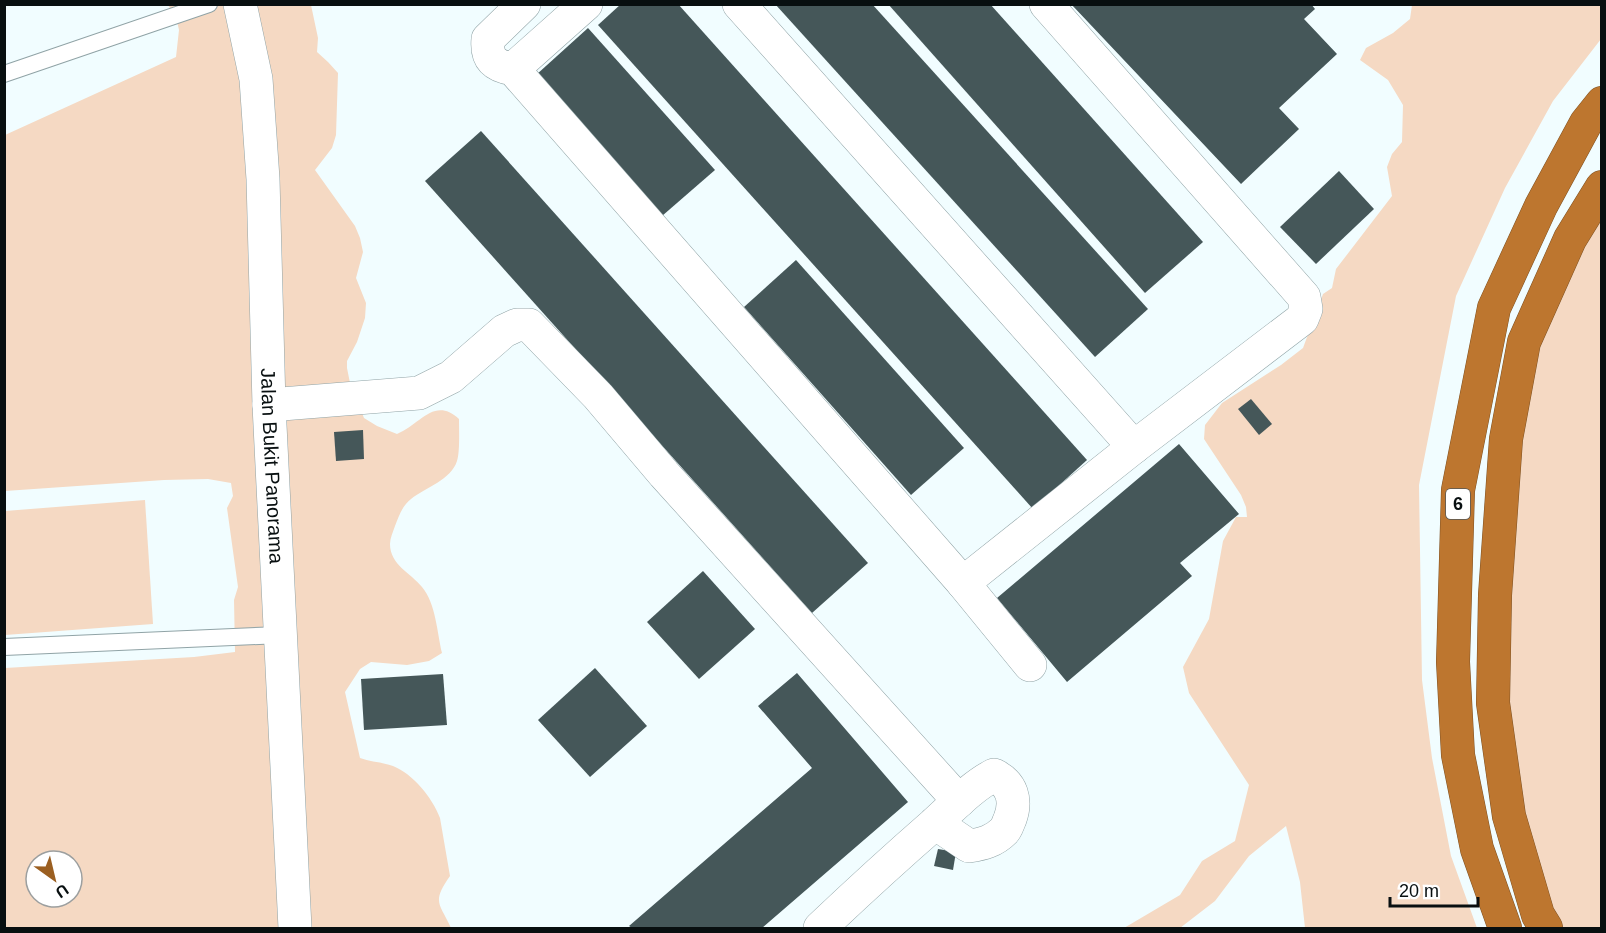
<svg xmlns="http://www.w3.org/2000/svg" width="1606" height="933" font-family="Arial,sans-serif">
<rect width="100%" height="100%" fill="#f1fdff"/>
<g fill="#f5d9c3" fill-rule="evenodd">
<path d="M 168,5 L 311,5 L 318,38 L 317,52 L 328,62 L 338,73 L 336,135 L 332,148 L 315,170 L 355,226 L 360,238 L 363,252 L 356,278 L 366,303 L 365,318 L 357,342 L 347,361 L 347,368 L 350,383 L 364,418 L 377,426 L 397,434 C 420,425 434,396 459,419 C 459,430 460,452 457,461 C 451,480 426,487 411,499 C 402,506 399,516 395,526 C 393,532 390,538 390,544 C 390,565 411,573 422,587 C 436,604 437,632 442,653 L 429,661 L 407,665 L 371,662 L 360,669 L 345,692 L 360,758 C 371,762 382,762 393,766 C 413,774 432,797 440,818 L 450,876 C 431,903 440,903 451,928 L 5,928 L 5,668 L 194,657 L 235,652 L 234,600 L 238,587 L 227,508 L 233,496 L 231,483 L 208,479 L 164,480 L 5,491 L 5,135 L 176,57 L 179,30 L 176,17 ZM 36,861 L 72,861 L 72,897 L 36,897 Z"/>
<path d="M 1412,5 L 1601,5 L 1601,39 L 1553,101 L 1505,188 L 1456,296 L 1419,485 L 1422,680 L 1432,758 L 1451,856 L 1477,928 L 1305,928 L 1300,882 L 1286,826 L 1249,856 L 1215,901 L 1180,928 L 1124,928 L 1180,895 L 1202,861 L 1235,841 L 1249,785 L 1189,693 L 1183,667 L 1209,619 L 1223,541 L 1236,517 L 1247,517 L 1246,507 L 1241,495 L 1204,439 L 1205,425 L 1222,403 L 1281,365 L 1303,348 L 1323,294 L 1332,288 L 1336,269 L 1392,196 L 1387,167 L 1392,154 L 1402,142 L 1403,105 L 1388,80 L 1360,60 L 1366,48 L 1393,33 L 1410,19 Z"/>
<path d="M 1601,216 L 1601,928 L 1563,928 L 1553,909 L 1525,813 L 1509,702 L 1510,595 L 1521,440 L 1538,347 L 1583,245 Z"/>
<path d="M 145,500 L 153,624 L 5,635 L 5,511 Z"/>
</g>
<g fill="#455759">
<path d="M 621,4 L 678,4 L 1087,460 L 1033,509 L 598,25 Z"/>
<path d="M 775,4 L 872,4 L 1148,309 L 1095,357 Z"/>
<path d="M 888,4 L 990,4 L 1203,242 L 1145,293 Z"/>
<path d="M 1071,4 L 1311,4 L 1315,9 L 1304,19 L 1337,54 L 1279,108 L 1299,129 L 1241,184 Z"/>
<path d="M 588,28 L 715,170 L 662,216 L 536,75 Z"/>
<path d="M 481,131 L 868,563 L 812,613 L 425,181 Z"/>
<path d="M 1339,171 L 1374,209 L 1316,264 L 1280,227 Z"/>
<path d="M 796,260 L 964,448 L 911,495 L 744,307 Z"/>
<path d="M 1251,399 L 1272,424 L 1259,435 L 1238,409 Z"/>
<path d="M 363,430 L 364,459 L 336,461 L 334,432 Z"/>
<path d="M 1179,444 L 1239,514 L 1180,563 L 1192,576 L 1067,682 L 997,598 Z"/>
<path d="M 703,571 L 755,629 L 699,679 L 647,622 Z"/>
<path d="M 595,668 L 647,726 L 590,777 L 538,720 Z"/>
<path d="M 797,673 L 908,802 L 762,928 L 632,928 L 629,926 L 812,768 L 758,706 Z"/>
<path d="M 443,674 L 447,725 L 364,730 L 361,679 Z"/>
<path d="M 938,849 L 956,852 L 953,870 L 934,866 Z"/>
</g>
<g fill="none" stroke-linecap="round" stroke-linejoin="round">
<g stroke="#90a3a6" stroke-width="18">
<g id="service">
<path d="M 4,74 L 209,4"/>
<path d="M 4,647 L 280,635"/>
</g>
</g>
<g stroke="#90a3a6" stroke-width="34">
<g id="minor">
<path id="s1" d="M 240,4 L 256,79 L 263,179 L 269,405 L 295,928"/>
<path d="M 524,4 L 488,39 C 486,59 494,66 513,69 L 963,583 L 1030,665"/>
<path d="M 739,4 L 1134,447"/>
<path d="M 513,69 L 586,4"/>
<path d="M 269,405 L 419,393 L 451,377 L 504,331 L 517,325 L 529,325 L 598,396 L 664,474 L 959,801"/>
<path d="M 963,583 L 1134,447 L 1302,319 L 1306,309 L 1304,297 L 1046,4"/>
<path d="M 820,928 C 857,893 894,859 933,825 C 952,808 971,787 994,775 C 1012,784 1017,800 1010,819 C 1008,823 1007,828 1004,831 C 994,841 983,844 969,846 L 935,823"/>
</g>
</g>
<g stroke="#7e5224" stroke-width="34">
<g id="motorway">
<path d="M 1505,928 L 1477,849 L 1458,755 L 1453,662 L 1458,490 L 1494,308 L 1541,206 L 1586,123 L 1602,103"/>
<path d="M 1546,928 L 1538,915 L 1509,816 L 1493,703 L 1495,595 L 1506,439 L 1524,342 L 1570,239 L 1602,187"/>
</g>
</g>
<use href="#service" stroke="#fff" stroke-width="16"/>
<use href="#minor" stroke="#fff" stroke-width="33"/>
<use href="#motorway" stroke="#bd762f" stroke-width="33"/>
</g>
<g text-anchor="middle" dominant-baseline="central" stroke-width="6" stroke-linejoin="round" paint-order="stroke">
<rect fill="#fff" stroke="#525758" stroke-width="1.5" x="1446" y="489" width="24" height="30" rx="4.5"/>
<g font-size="18" font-weight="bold" fill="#080f10">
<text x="1458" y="504">6</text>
</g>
<g font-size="20" fill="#080f10" stroke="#fff">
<text stroke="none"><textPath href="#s1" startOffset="464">Jalan Bukit Panorama</textPath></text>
</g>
</g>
<rect width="1606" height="933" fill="none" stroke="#080f10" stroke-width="12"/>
<g transform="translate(54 879) rotate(146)"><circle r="28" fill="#ffffff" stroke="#9c9f9f" stroke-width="1.5"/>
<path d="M0-4.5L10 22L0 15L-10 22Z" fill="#9b5f21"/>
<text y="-9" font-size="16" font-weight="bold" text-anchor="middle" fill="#080f10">U</text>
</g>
<path d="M1390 897v9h88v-9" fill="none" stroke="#080f10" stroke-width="3"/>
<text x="1399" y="897" font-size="18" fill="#080f10" stroke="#ffffff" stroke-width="4.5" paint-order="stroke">20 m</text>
</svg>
